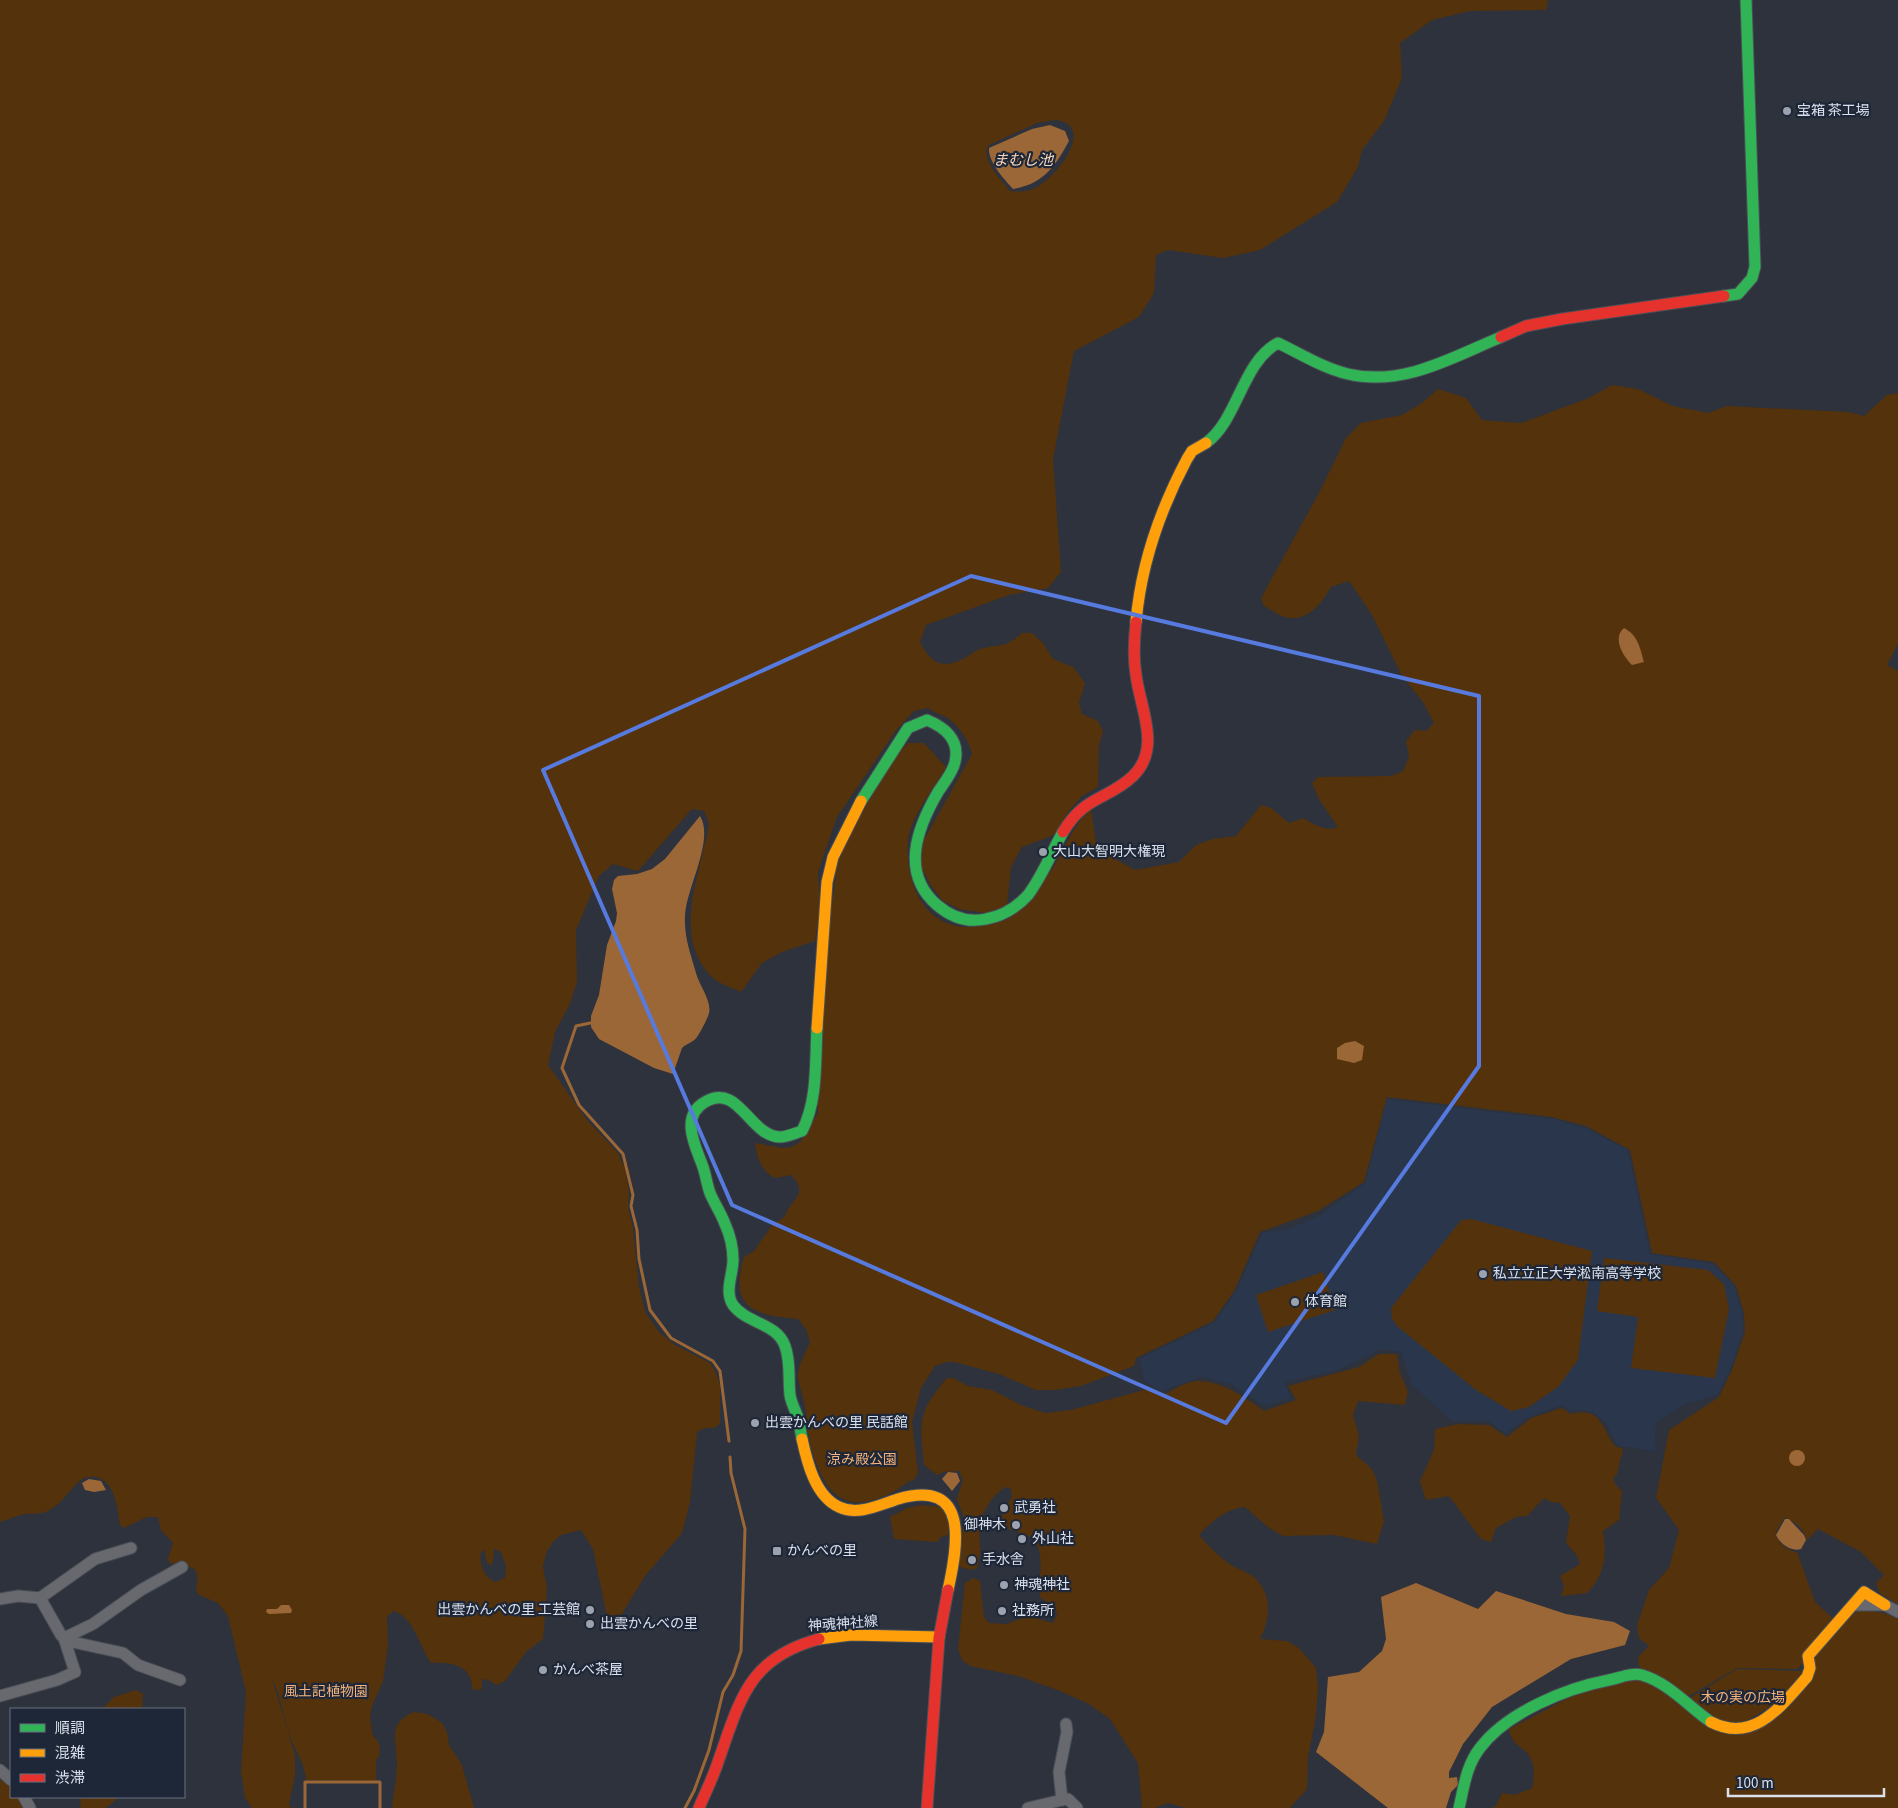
<svg xmlns="http://www.w3.org/2000/svg" width="1898" height="1808" font-family="'Source Sans 3','Noto Sans JP',sans-serif">
<rect width="100%" height="100%" fill="#2d323c"/>
<path fill="#2a364c" d="M 1387,1099 L 1553,1119 L 1585,1128 L 1628,1150 L 1650,1254 L 1713,1264 L 1734,1285 L 1742,1312 L 1743,1331 L 1730,1371 L 1717,1395 L 1685,1404 L 1656,1422 L 1655,1444 L 1659,1452 L 1617,1445 L 1605,1422 L 1594,1413 L 1580,1410 L 1570,1411 L 1563,1405 L 1531,1416 L 1506,1433 L 1488,1421 L 1452,1421 L 1412,1385 L 1401,1352 L 1382,1349 L 1338,1370 L 1284,1382 L 1291,1398 L 1265,1406 L 1231,1384 L 1202,1377 L 1161,1391 L 1145,1382 L 1139,1359 L 1214,1323 L 1236,1292 L 1262,1233 L 1290,1228 L 1320,1215 L 1365,1183 Z"/>
<g fill="#54320c" fill-rule="evenodd">
<path d="M 0,0 L 1548,0 L 1546,10 L 1470,11 L 1432,20 L 1400,43 L 1402,78 L 1384,121 L 1362,150 L 1358,167 L 1337,202 L 1260,250 L 1223,258 L 1168,250 L 1156,255 L 1154,293 L 1139,317 L 1074,351 L 1053,459 L 1061,572 L 1048,588 L 1009,595 L 926,625 L 920,642 C 931,662 940,670 963,659 C 969,656 974,651 980,649 C 1003,643 1002,650 1022,633 L 1032,633 L 1043,643 L 1053,659 L 1073,667 L 1085,683 L 1079,703 L 1082,714 L 1098,721 L 1103,731 L 1099,746 L 1098,787 L 1082,796 L 1069,811 L 1054,835 L 1022,847 L 1011,867 L 1007,906 L 984,913 L 959,909 L 942,900 L 930,884 L 920,864 L 924,840 L 972,754 C 969,740 960,728 949,719 C 943,714 935,714 928,708 L 914,711 L 897,729 L 837,817 L 818,872 L 820,906 L 815,941 L 782,952 L 762,963 L 741,992 C 732,988 720,984 713,978 C 670,937 701,873 709,824 L 704,811 L 692,809 L 638,871 L 613,864 L 599,876 L 576,930 L 577,982 L 570,1004 L 555,1032 L 548,1065 L 587,1120 L 618,1153 L 625,1168 L 629,1191 L 628,1207 L 633,1228 L 639,1287 L 645,1312 L 659,1332 L 675,1345 L 710,1363 L 716,1373 L 720,1385 L 720,1423 L 715,1428 L 705,1428 L 697,1432 L 690,1502 L 682,1533 L 645,1576 L 614,1627 L 609,1626 L 593,1549 L 581,1530 L 561,1535 L 553,1542 L 546,1553 L 543,1567 L 547,1589 L 543,1639 L 526,1652 L 505,1681 L 497,1685 L 486,1679 L 482,1680 L 482,1689 L 473,1690 C 472,1685 471,1678 468,1674 C 461,1663 442,1662 431,1663 C 419,1646 415,1619 394,1611 L 387,1616 L 388,1645 L 383,1681 L 372,1706 L 370,1718 L 373,1736 C 381,1742 380,1749 379,1757 L 376,1760 L 376,1781 L 306,1780 C 304,1762 298,1755 291,1739 C 283,1720 282,1697 272,1679 L 295,1755 L 295,1775 L 289,1804 L 291,1808 L 252,1808 L 245,1798 L 241,1771 L 246,1692 L 228,1616 L 218,1603 L 199,1595 L 196,1590 C 201,1562 190,1568 170,1563 L 168,1559 L 173,1543 L 161,1530 L 158,1517 L 147,1517 L 124,1528 L 120,1525 C 117,1508 116,1482 96,1477 C 92,1476 84,1477 81,1480 C 70,1488 64,1502 51,1509 C 42,1515 36,1513 26,1514 C 17,1515 8,1520 0,1522 ZM 1055,120 C 1099,125 1054,181 1033,189 C 1026,192 1017,192 1010,191 C 1002,180 979,158 989,145 L 1037,123 ZM 494,1549 L 501,1552 L 506,1566 L 505,1578 L 495,1582 C 484,1577 479,1564 481,1552 L 484,1550 L 487,1563 L 491,1565 L 493,1562 Z"/>
<path d="M 1612,385 L 1638,389 L 1673,406 L 1708,413 L 1727,406 L 1848,412 L 1864,416 L 1887,395 L 1898,393 L 1898,644 L 1887,665 L 1898,671 L 1898,1604 L 1879,1593 L 1876,1583 L 1884,1575 L 1861,1552 L 1818,1529 L 1807,1540 C 1804,1530 1794,1519 1784,1518 L 1775,1534 C 1779,1543 1787,1551 1797,1552 L 1815,1602 L 1835,1620 L 1798,1669 L 1737,1668 L 1689,1696 L 1639,1667 L 1638,1657 L 1649,1646 L 1639,1638 L 1637,1625 L 1649,1590 L 1669,1568 L 1679,1530 L 1656,1498 L 1669,1430 L 1719,1397 L 1732,1370 L 1745,1332 L 1744,1313 L 1736,1286 L 1714,1262 L 1652,1253 L 1630,1150 L 1586,1126 L 1552,1117 L 1387,1097 L 1364,1182 L 1318,1211 L 1260,1232 L 1234,1291 L 1213,1321 L 1136,1358 L 1134,1366 L 1081,1386 L 1055,1390 L 1036,1390 L 999,1374 L 954,1362 L 946,1362 L 935,1366 L 921,1388 L 912,1422 L 918,1473 L 913,1481 L 909,1481 C 894,1493 887,1496 869,1501 C 825,1512 812,1456 806,1422 C 806,1419 807,1415 806,1411 C 804,1400 800,1389 798,1378 C 797,1366 806,1353 810,1342 L 806,1329 L 798,1319 C 752,1315 729,1307 744,1257 L 754,1251 L 773,1224 L 785,1217 C 789,1199 811,1195 791,1175 L 776,1178 C 762,1174 757,1157 755,1143 L 783,1148 L 792,1147 L 801,1141 L 818,1113 L 817,1085 L 828,936 L 837,867 L 845,842 L 894,758 L 908,743 L 924,743 L 946,767 C 935,786 909,820 908,841 C 904,889 930,938 985,925 C 992,923 1004,922 1010,918 C 1021,909 1047,878 1054,866 C 1066,846 1073,825 1091,809 L 1097,849 L 1135,870 L 1179,862 L 1196,845 L 1213,839 L 1236,836 L 1261,805 L 1271,808 L 1289,823 L 1304,818 C 1314,825 1326,832 1338,827 L 1320,801 L 1312,783 L 1318,777 L 1391,776 L 1403,771 L 1409,757 L 1406,741 L 1415,730 L 1426,731 L 1434,723 L 1423,702 L 1402,676 L 1372,615 L 1349,581 L 1331,587 C 1322,603 1307,623 1285,617 C 1278,615 1270,609 1264,606 L 1261,598 L 1320,491 L 1346,438 L 1361,423 L 1402,415 L 1422,403 L 1438,389 L 1466,398 L 1482,420 L 1521,423 L 1589,398 Z"/>
<path d="M 1471,1219 L 1592,1251 L 1578,1360 L 1558,1387 L 1529,1407 L 1511,1411 L 1476,1390 L 1397,1326 L 1392,1319 L 1391,1308 L 1458,1224 L 1462,1220 Z"/>
<path d="M 1604,1258 L 1708,1270 L 1724,1284 L 1729,1309 L 1715,1378 L 1631,1368 L 1638,1317 L 1597,1311 Z"/>
<path d="M 1323,1272 L 1335,1310 L 1268,1332 L 1256,1295 Z"/>
<path d="M 1379,1354 L 1397,1354 L 1400,1373 L 1408,1392 L 1405,1405 L 1358,1401 L 1353,1415 L 1359,1436 L 1356,1455 L 1371,1468 L 1377,1480 L 1384,1521 L 1377,1544 L 1334,1535 L 1283,1536 L 1269,1528 L 1245,1507 C 1226,1509 1212,1521 1199,1535 C 1208,1545 1217,1555 1227,1562 C 1235,1569 1247,1571 1255,1578 C 1273,1595 1270,1619 1260,1639 L 1287,1641 L 1299,1648 L 1316,1668 L 1318,1688 L 1316,1716 L 1308,1757 L 1307,1789 L 1290,1808 L 1186,1808 L 1168,1803 L 1155,1808 L 1142,1808 L 1138,1763 L 1110,1719 L 1089,1704 L 1060,1691 L 1018,1676 L 970,1666 L 962,1660 L 958,1649 L 965,1583 L 973,1578 L 980,1581 L 984,1617 L 989,1623 L 1007,1624 L 1027,1616 L 1053,1623 L 1057,1615 L 1055,1609 L 1040,1597 C 1037,1579 1048,1549 1030,1537 C 1023,1532 1012,1531 1004,1527 C 998,1515 1006,1507 1012,1497 L 1011,1489 L 1006,1487 C 999,1491 994,1496 989,1503 C 971,1532 986,1542 977,1568 L 971,1570 L 960,1567 L 958,1552 L 965,1521 L 957,1499 L 963,1480 L 959,1471 L 944,1472 L 937,1475 L 924,1465 C 920,1421 917,1413 947,1378 L 953,1378 L 968,1386 L 992,1390 L 1023,1406 L 1046,1413 L 1071,1410 L 1151,1388 L 1161,1396 C 1172,1391 1184,1382 1197,1381 C 1221,1380 1246,1398 1264,1411 L 1296,1400 L 1288,1386 L 1359,1367 Z"/>
<path d="M 1562,1408 L 1571,1414 C 1601,1406 1601,1427 1615,1446 L 1623,1449 L 1617,1474 L 1613,1478 L 1615,1484 L 1622,1491 L 1619,1520 L 1603,1531 C 1607,1555 1605,1575 1587,1593 L 1561,1596 L 1564,1586 L 1560,1576 L 1580,1564 L 1578,1557 L 1566,1543 L 1570,1516 L 1559,1502 L 1553,1503 L 1544,1498 L 1527,1516 L 1516,1517 L 1496,1528 L 1491,1542 L 1481,1539 L 1449,1496 L 1426,1500 L 1420,1481 L 1434,1450 L 1435,1429 L 1458,1424 L 1489,1425 L 1507,1437 L 1531,1418 Z"/>
<path d="M 922,1505 L 941,1507 L 949,1520 L 948,1535 L 941,1537 L 937,1542 L 894,1539 L 890,1517 L 907,1508 Z"/>
<path d="M 1861,1610 L 1884,1613 L 1898,1619 L 1898,1808 L 1491,1808 L 1496,1806 L 1502,1793 L 1515,1795 L 1532,1788 C 1541,1742 1512,1755 1509,1729 L 1589,1687 L 1643,1679 L 1749,1733 L 1849,1616 Z"/>
<path d="M 1737,1669 L 1800,1671 L 1806,1676 L 1789,1695 L 1734,1729 L 1685,1701 Z"/>
<path d="M 136,1690 L 143,1694 L 142,1709 L 102,1709 L 114,1697 Z"/>
<path d="M 414,1712 L 428,1714 L 442,1723 L 447,1732 L 449,1745 L 462,1765 L 474,1808 L 392,1808 C 393,1794 397,1779 397,1765 C 397,1741 386,1724 414,1712 Z"/>
<path d="M 0,1779 L 11,1787 L 11,1797 L 20,1797 L 25,1808 L 0,1808 Z"/>
<path d="M 81,1797 L 119,1797 L 106,1808 L 80,1808 Z"/>
</g>
<g fill="#9c6737">
<path d="M 1050,125 L 1065,131 L 1069,141 C 1055,167 1043,184 1013,189 C 1004,179 988,162 989,148 L 1032,129 Z"/>
<path d="M 1624,628 C 1638,635 1640,648 1644,662 L 1632,665 C 1623,656 1612,638 1624,628 Z"/>
<path d="M 700,816 C 715,840 685,890 685,917 C 684,937 691,955 696,973 C 699,985 712,1001 709,1013 C 707,1020 701,1031 697,1037 C 694,1042 686,1044 682,1048 L 673,1074 L 654,1068 L 599,1039 L 591,1027 L 591,1016 L 599,995 L 607,945 L 616,921 L 617,913 L 612,889 L 614,880 L 618,876 L 637,874 L 652,869 L 665,859 Z"/>
<path d="M 1355,1041 L 1364,1046 L 1362,1060 L 1354,1063 L 1337,1059 L 1337,1048 L 1345,1043 Z"/>
<circle cx="1797" cy="1458" r="8"/>
<path d="M 948,1472 L 957,1473 L 960,1481 L 952,1491 L 942,1479 Z"/>
<path d="M 89,1479 L 101,1481 L 106,1490 L 94,1492 L 85,1490 L 82,1483 Z"/>
<path d="M 1785,1519 L 1789,1519 L 1804,1535 L 1806,1540 L 1801,1549 C 1791,1552 1780,1544 1776,1535 Z"/>
<path d="M 1416,1583 L 1478,1609 L 1496,1591 L 1566,1614 L 1614,1622 L 1630,1631 L 1625,1645 L 1571,1659 L 1492,1707 L 1463,1744 L 1449,1772 L 1449,1778 L 1457,1777 L 1458,1785 L 1451,1792 L 1446,1808 L 1388,1808 L 1316,1752 L 1324,1732 L 1328,1677 L 1359,1672 L 1382,1651 L 1386,1639 L 1381,1597 Z"/>
<path d="M 281,1605 L 289,1605 L 292,1610 L 291,1613 L 269,1614 L 266,1612 L 267,1609 L 277,1609 Z"/>
</g>
<g fill="none" stroke-linecap="round" stroke-linejoin="round">
<g stroke="#9c6737" stroke-width="3">
<path d="M 595,1022 L 576,1026 L 562,1068 L 579,1105 L 623,1154 L 633,1195 L 631,1206 L 637,1230 L 639,1259 L 650,1310 L 671,1338 L 713,1361 L 720,1371 L 729,1441"/>
<path d="M 305,1808 L 305,1782 L 380,1782 L 380,1808"/>
<path d="M 685,1808 L 694,1791 L 709,1750 L 723,1692 L 733,1675 L 741,1651 L 745,1529 L 731,1473 L 730,1457"/>
</g>
<g stroke="#4a4f56" stroke-width="13">
<g id="street">
<path d="M 40,1598 L 61,1635 L 68,1641 L 123,1653 L 138,1665 L 180,1680"/>
<path d="M 0,1599 L 18,1596 L 40,1598 L 95,1559 L 131,1548"/>
<path d="M 1853,1605 L 1885,1605 L 1898,1612"/>
<path d="M 0,1696 L 57,1680 L 75,1672 L 64,1638 L 93,1624 L 141,1590 L 182,1567"/>
<path d="M 0,1770 L 11,1780"/>
<path d="M 24,1797 L 30,1808"/>
<path d="M 1062,1800 L 1068,1799 L 1077,1808"/>
<path d="M 1028,1808 L 1062,1800 L 1059,1772 L 1067,1732 L 1066,1724"/>
</g>
</g>
<g stroke="#4a4f56" stroke-width="13">
<g id="fast">
<path d="M 1724,296 L 1738,294 L 1752,278 L 1755,267 L 1746,0"/>
<path d="M 1206,443 C 1238,420 1242,362 1278,343 C 1301,354 1323,368 1348,374 C 1403,387 1453,357 1501,337"/>
<path d="M 861,801 L 908,728 L 927,720 C 946,728 960,740 955,762 C 953,772 944,783 938,792 C 917,828 900,873 937,905 C 951,917 968,923 986,919 C 1003,916 1017,907 1028,895 C 1043,875 1051,853 1063,832"/>
<path d="M 802,1439 C 800,1430 800,1421 796,1413 C 794,1407 791,1402 790,1395 C 788,1379 791,1362 785,1346 C 777,1323 747,1324 733,1305 C 724,1291 733,1275 733,1260 C 733,1248 730,1235 725,1224 C 721,1213 714,1203 710,1193 C 707,1185 706,1176 703,1167 C 696,1147 679,1117 705,1102 C 739,1082 749,1136 780,1137 C 787,1137 795,1133 802,1131 C 818,1100 815,1062 817,1028"/>
<path d="M 1459,1808 C 1464,1787 1466,1766 1480,1748 C 1507,1712 1567,1688 1609,1680 C 1620,1678 1631,1672 1642,1675 C 1669,1683 1689,1707 1711,1722"/>
</g>
</g>
<g stroke="#4a4f56" stroke-width="13">
<g id="slow">
<path d="M 1136,622 C 1141,564 1160,510 1187,459 L 1192,451 L 1206,443"/>
<path d="M 817,1028 L 827,882 L 833,857 L 861,801"/>
<path d="M 802,1439 C 807,1462 815,1496 839,1507 C 858,1516 879,1505 898,1499 C 970,1478 958,1545 948,1590"/>
<path d="M 819,1639 L 851,1635 L 939,1637"/>
<path d="M 1711,1722 C 1754,1744 1781,1706 1807,1677 L 1810,1668 L 1808,1656 L 1864,1592 L 1885,1605"/>
</g>
</g>
<g stroke="#4a4f56" stroke-width="13">
<g id="jam">
<path d="M 1501,337 L 1526,326 L 1562,319 L 1724,296"/>
<path d="M 1063,832 C 1085,795 1108,800 1133,776 C 1162,748 1140,708 1136,675 C 1133,657 1134,640 1136,622"/>
<path d="M 699,1808 C 705,1793 713,1778 718,1762 C 740,1700 748,1658 819,1639"/>
<path d="M 927,1808 L 939,1638 L 948,1590"/>
</g>
</g>
<use href="#street" stroke="#67696e" stroke-width="11"/>
<use href="#fast" stroke="#30b455" stroke-width="11"/>
<use href="#slow" stroke="#ff9f0a" stroke-width="11"/>
<use href="#jam" stroke="#e5322d" stroke-width="11"/>
</g>
<path fill="none" stroke="#567ade" stroke-width="4" stroke-linejoin="round" d="M 971,576 L 1479,696 L 1479,1066 L 1226,1423 L 732,1205 L 543,770 Z"/>
<g fill="#9da3ae" stroke="#1e2738" stroke-width="2">
<circle cx="1787" cy="111" r="5"/>
<circle cx="1043" cy="852" r="5"/>
<circle cx="1483" cy="1274" r="5"/>
<circle cx="1295" cy="1302" r="5"/>
<circle cx="755" cy="1423" r="5"/>
<circle cx="1004" cy="1508" r="5"/>
<circle cx="1016" cy="1525" r="5"/>
<circle cx="1022" cy="1539" r="5"/>
<rect x="772" y="1546" width="10" height="10" rx="2.5"/>
<circle cx="972" cy="1560" r="5"/>
<circle cx="1004" cy="1585" r="5"/>
<circle cx="590" cy="1610" r="5"/>
<circle cx="1002" cy="1611" r="5"/>
<circle cx="590" cy="1624" r="5"/>
<circle cx="543" cy="1670" r="5"/>
</g>
<g text-anchor="middle" dominant-baseline="central" stroke-width="4.5" stroke-linejoin="round" paint-order="stroke">
<g font-size="14" fill="#dae0ec" stroke="#1e2738" text-anchor="start">
<text x="1797" y="111">宝箱 茶工場</text>
<text x="1053" y="852">大山大智明大権現</text>
<text x="1493" y="1274">私立立正大学淞南高等学校</text>
<text x="1305" y="1302">体育館</text>
<text x="765" y="1423">出雲かんべの里 民話館</text>
<text x="1014" y="1508">武勇社</text>
<text x="1006" y="1525" text-anchor="end">御神木</text>
<text x="1032" y="1539">外山社</text>
<text x="787" y="1551">かんべの里</text>
<text x="982" y="1560">手水舎</text>
<text x="1014" y="1585">神魂神社</text>
<text x="580" y="1610" text-anchor="end">出雲かんべの里 工芸館</text>
<text x="1012" y="1611">社務所</text>
<text x="600" y="1624">出雲かんべの里</text>
<text x="553" y="1670">かんべ茶屋</text>
</g>
<g font-size="14" fill="#f5b37b" stroke="#1e2738">
<text x="862" y="1460">涼み殿公園</text>
<text x="326" y="1692">風土記植物園</text>
<text x="1743" y="1698">木の実の広場</text>
</g>
<g font-size="14" fill="#dae0ec" stroke="#1e2738">
<text transform="translate(843 1624) rotate(-4)">神魂神社線</text>
</g>
<g font-size="15" font-style="italic" fill="#f8d6bb" stroke="#1e2738">
<text x="1023" y="160">まむし池</text>
</g>
</g>
<rect x="10" y="1708" width="175" height="90" fill="#1e2738" stroke="#697180"/>
<rect x="20" y="1724" width="25" height="8" fill="#30b455" stroke="#697180"/>
<text x="55" y="1733" font-size="15" fill="#dae0ec">順調</text>
<rect x="20" y="1749" width="25" height="8" fill="#ff9f0a" stroke="#697180"/>
<text x="55" y="1758" font-size="15" fill="#dae0ec">混雑</text>
<rect x="20" y="1774" width="25" height="8" fill="#e5322d" stroke="#697180"/>
<text x="55" y="1783" font-size="15" fill="#dae0ec">渋滞</text>
<path d="M1728 1788v8h156v-8" fill="none" stroke="#dae0ec" stroke-width="2.5"/>
<text x="1736" y="1788" font-size="15" fill="#dae0ec" stroke="#1e2738" stroke-width="4" paint-order="stroke">100 m</text>
</svg>
